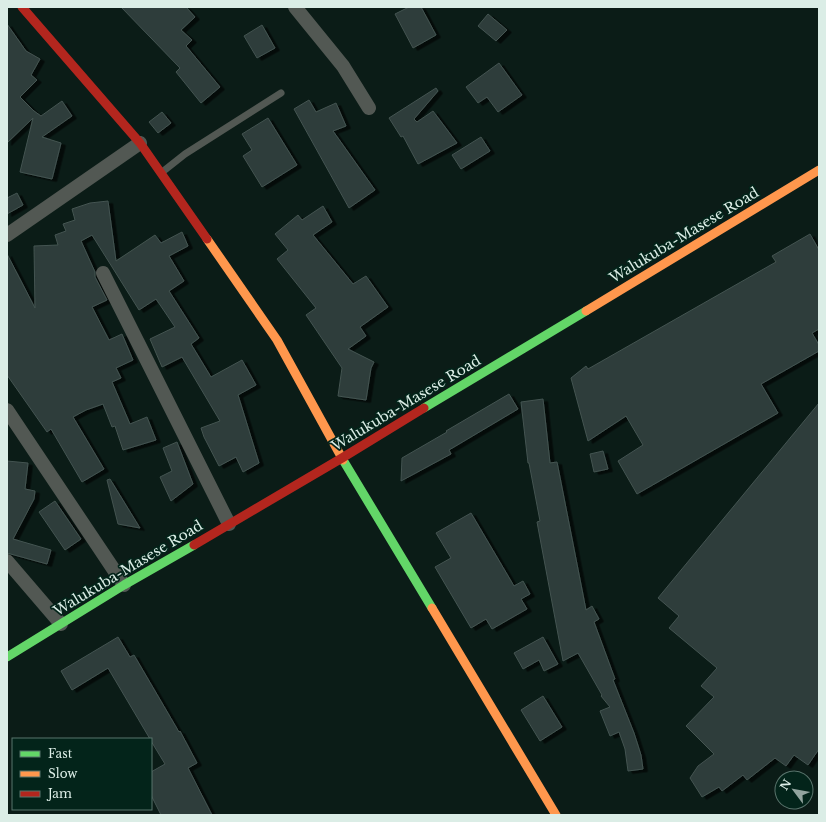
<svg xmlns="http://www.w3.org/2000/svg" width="826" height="822" font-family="'Libre Baskerville',serif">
<defs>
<filter id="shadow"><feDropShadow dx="4.5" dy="2.5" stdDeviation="0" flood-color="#0009"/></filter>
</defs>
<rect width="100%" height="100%" fill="#0b1c17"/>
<g fill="#2d3c3a" stroke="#445451" filter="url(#shadow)">
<path d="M 121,7 L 186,7 L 195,17 L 181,30 L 192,40 L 186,46 L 220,87 L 201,103 L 176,72 L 180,68 Z"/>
<path d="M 409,7 L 421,7 L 436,35 L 413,48 L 395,14 Z"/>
<path d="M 488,14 L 507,30 L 496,41 L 478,26 Z"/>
<path d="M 7,24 L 26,51 L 40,59 L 31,75 L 37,80 L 20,97 L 34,111 L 41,116 L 62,101 L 72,116 L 42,137 L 61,143 L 52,179 L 20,172 L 33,118 L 7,143 Z"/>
<path d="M 262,25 L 275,48 L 257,58 L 244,36 Z"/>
<path d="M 499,63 L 522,95 L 498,112 L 487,97 L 478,103 L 466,87 Z"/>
<path d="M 436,88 L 438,91 L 414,119 L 417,122 L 433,111 L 457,143 L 418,164 L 403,136 L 401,137 L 389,118 Z"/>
<path d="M 309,100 L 316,112 L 336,103 L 346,126 L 333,131 L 375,190 L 349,208 L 294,109 Z"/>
<path d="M 162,112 L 171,123 L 158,133 L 149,122 Z"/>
<path d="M 268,118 L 297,165 L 262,187 L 243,156 L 252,150 L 242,134 Z"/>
<path d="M 481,137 L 490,151 L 461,169 L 452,155 Z"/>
<path d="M 17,193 L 23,205 L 7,214 L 7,198 Z"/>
<path d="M 108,201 L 116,261 L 155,235 L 161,243 L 182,232 L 188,246 L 169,256 L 184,281 L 169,291 L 199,338 L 191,344 L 211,377 L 242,360 L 256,385 L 238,395 L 259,463 L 243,472 L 236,457 L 219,466 L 204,437 L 201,428 L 220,421 L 182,357 L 162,367 L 150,339 L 175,327 L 156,299 L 139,310 L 92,235 L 81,241 L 95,272 L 95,277 L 107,300 L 92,307 L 109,340 L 122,334 L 133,360 L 116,368 L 121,378 L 112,382 L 130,424 L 147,417 L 156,440 L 123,450 L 115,426 L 112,427 L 103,404 L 86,410 L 73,417 L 104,469 L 82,482 L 51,429 L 47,432 L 7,375 L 7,254 L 35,308 L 34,246 L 58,245 L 55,235 L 66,231 L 63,224 L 75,220 L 72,209 L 90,203 Z"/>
<path d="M 323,206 L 332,222 L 313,235 L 353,284 L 366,276 L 388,307 L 360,327 L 366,336 L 348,349 L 374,362 L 371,368 L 366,400 L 338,396 L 342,368 L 306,315 L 316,308 L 277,259 L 288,250 L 275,234 L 298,215 L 302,220 Z"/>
<path d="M 810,234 L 819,250 L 819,329 L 812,333 L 819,345 L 819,351 L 761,384 L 778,413 L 637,494 L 618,461 L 643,445 L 626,416 L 588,441 L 571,378 L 586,366 L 588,369 L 776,262 L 772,256 Z"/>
<path d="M 509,394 L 518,409 L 449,450 L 451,454 L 401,481 L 402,458 L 447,432 L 446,431 Z"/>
<path d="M 543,399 L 550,463 L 557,462 L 586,610 L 592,606 L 599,619 L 594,622 L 615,679 L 613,680 L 634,733 L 641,755 L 643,769 L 628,771 L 625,749 L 619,732 L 610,736 L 600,711 L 610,707 L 601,696 L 602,695 L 578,653 L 563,661 L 537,522 L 540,521 L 529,463 L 528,463 L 521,402 Z"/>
<path d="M 819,403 L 819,749 L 808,765 L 794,755 L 786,766 L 775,758 L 747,780 L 743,775 L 722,791 L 719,787 L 702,797 L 690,778 L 698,766 L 714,754 L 686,726 L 714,697 L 701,686 L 717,668 L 669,628 L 679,616 L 658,598 Z"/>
<path d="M 177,442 L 193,484 L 171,501 L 160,477 L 172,471 L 163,448 Z"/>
<path d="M 603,451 L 608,469 L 594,472 L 590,454 Z"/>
<path d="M 7,461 L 28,463 L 25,489 L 35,491 L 34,499 L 13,539 L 51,550 L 47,564 L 7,553 Z"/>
<path d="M 110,479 L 140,528 L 118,524 L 107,480 Z"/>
<path d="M 55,501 L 81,539 L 65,550 L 39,512 Z"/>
<path d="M 471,513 L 514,586 L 523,581 L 530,594 L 521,599 L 527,609 L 492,629 L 486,619 L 471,628 L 435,567 L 451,558 L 436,533 Z"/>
<path d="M 118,637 L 130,657 L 134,655 L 179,732 L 180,731 L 197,763 L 188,768 L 212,815 L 161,815 L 151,795 L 151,772 L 165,764 L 151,741 L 151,739 L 150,739 L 108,668 L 72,690 L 61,671 Z"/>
<path d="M 543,637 L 558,664 L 544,671 L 539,660 L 523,669 L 514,653 Z"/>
<path d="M 543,696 L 562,727 L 540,741 L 521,710 Z"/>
</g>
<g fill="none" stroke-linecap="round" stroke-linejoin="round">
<path stroke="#525853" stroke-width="7" d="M 161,173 L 185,154 L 281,93"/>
<g stroke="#525853" stroke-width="14">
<path d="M 295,7 L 343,66 L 369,108"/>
<path d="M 7,235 L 140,143"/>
<path d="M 103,273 L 229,524"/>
<path d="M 7,410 L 124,585"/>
<path d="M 7,561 L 61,624"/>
</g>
<g stroke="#63d668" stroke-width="9">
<path d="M 424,408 L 586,311"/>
<path d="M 343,460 L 432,608"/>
<path d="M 7,657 L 124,585 L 194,545"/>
</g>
<g stroke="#ff974d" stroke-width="9">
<path d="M 207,239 L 277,340 L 343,460"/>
<path d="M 586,311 L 819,170"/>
<path d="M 432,608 L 556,815"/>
</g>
<g stroke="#b3261e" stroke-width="9">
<path d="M 22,7 L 140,143 L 207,239"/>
<path d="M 194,545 L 342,458 L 424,408"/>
</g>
</g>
<g text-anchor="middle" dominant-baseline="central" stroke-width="3.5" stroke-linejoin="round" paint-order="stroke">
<g font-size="14" fill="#dbede6" stroke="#03241a">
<text transform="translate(684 235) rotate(-31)">Walukuba-Masese Road</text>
<text transform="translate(406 403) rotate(-31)">Walukuba-Masese Road</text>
<text transform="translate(128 568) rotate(-31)">Walukuba-Masese Road</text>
</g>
</g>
<rect width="826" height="822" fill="none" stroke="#dbede6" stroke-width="16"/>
<rect x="12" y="738" width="140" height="72" fill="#03241a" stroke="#59746c"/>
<rect x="20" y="751" width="20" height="6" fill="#63d668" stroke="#59746c"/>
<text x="48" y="758" font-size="12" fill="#dbede6">Fast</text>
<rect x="20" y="771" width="20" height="6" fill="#ff974d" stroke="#59746c"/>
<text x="48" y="778" font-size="12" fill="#dbede6">Slow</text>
<rect x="20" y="791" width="20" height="6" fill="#b3261e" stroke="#59746c"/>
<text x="48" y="798" font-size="12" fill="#dbede6">Jam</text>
<g transform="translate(794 790) rotate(302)"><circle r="19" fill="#03241a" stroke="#59746c"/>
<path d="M0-3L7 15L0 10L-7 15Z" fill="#92a49e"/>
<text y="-6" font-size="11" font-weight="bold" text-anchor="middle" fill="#dbede6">N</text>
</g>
</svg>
